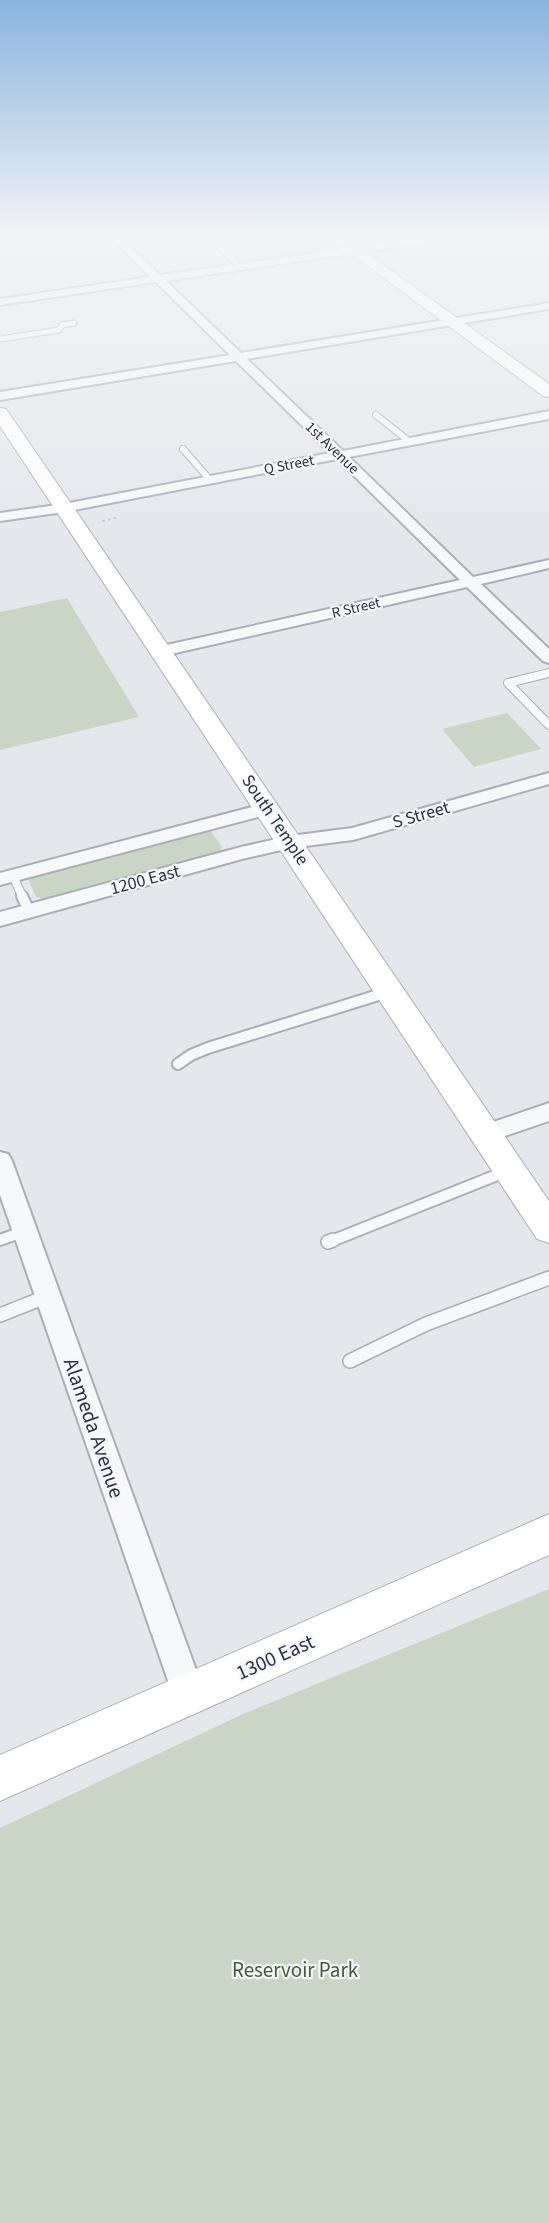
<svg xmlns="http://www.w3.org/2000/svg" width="549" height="2223" font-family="'Source Sans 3',sans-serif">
<rect width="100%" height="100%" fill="#e4e7ec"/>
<g fill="#c9d6c5">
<path d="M 67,598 L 139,717 L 0,750 L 0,612 Z"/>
<path d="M 507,713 L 541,749 L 474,767 L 442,729 Z"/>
<path d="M 210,830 L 222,847 L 219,853 L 46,900 L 36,897 L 29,881 L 35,874 Z"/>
<path d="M 549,1589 L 549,2223 L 0,2223 L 0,1828 L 243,1714 Z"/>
</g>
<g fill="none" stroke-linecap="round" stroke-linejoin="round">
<g stroke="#a9aeb7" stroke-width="7">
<g id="lane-far4">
<path d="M 210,238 L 240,267"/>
<path d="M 0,339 L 59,330 L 62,325 L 74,323"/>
</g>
</g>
<g stroke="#a9aeb7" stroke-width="8">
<g id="lane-far3">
<path d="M 376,415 L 410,442"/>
<path d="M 183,449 L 210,480"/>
</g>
</g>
<g stroke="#a9aeb7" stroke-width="10">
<g id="lane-far2">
<path d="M 549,673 L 508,683 L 549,725"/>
<path d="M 13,876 L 23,898"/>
</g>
</g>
<g stroke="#a9aeb7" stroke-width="14">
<g id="lane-far1">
<path d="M 22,896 L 29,911"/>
<path d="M 178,1064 L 191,1055 L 208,1048 L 388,992"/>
<path d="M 0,1240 L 25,1231"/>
<path d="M 329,1242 L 507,1171"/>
</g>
</g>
<g stroke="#a9aeb7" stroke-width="16">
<g id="lane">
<path d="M 328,1242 L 333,1240"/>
<path d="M 0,1315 L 48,1296"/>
<path d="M 350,1361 L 426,1324 L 549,1278"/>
</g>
</g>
<g stroke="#a9aeb7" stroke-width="4">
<g id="street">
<path d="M 111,238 L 121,238 L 160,275 L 418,238 L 442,238 L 437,241 L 166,281 L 241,353 L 549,303 L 549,309 L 247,359 L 343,451 L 549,411 L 549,419 L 349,457 L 473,577 L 549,560 L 549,568 L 481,584 L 549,649 L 549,663 L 543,661 L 467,587 L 162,656 L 156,654 L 154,651 L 156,648 L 162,646 L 460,580 L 337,459 L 64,512 L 0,521 L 0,513 L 64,504 L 330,453 L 236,361 L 0,400 L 0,392 L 230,355 L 156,282 L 0,305 L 0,299 L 150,277 Z"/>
<path d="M 549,773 L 549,784 L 353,840 L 290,848 L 242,859 L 0,926 L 0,912 L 241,847 L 290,836 L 352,828 Z"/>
<path d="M 267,803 L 273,805 L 276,809 L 273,813 L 0,885 L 0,873 Z"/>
<path d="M 549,1103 L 549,1121 L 487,1142 L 479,1139 L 476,1133 L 479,1127 Z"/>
<path d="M 0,1152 L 8,1154 L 12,1161 L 205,1695 L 200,1706 L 189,1711 L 178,1706 L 173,1695 L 0,1195 Z"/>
</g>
</g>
<g stroke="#a9aeb7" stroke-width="2">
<g id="secondary">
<path d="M 330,238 L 346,238 L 549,384 L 549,397 L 543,396 Z"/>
<path d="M 0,408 L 6,409 L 549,1201 L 549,1243 L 537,1239 L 0,426 Z"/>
<path d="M 549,1514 L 549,1555 L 0,1801 L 0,1755 Z"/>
</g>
</g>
<path stroke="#c2c5cb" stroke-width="2" stroke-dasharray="3 3" stroke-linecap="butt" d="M 102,521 L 116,518"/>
<use href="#lane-far4" stroke="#f7f8fa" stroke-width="5"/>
<use href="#lane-far3" stroke="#f7f8fa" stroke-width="6"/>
<use href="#lane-far2" stroke="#f7f8fa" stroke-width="8"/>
<use href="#lane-far1" stroke="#f7f8fa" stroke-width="10"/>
<use href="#lane" stroke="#f7f8fa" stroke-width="13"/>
<use href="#street" fill="#f7f8fa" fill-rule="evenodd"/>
<use href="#secondary" fill="#fff" fill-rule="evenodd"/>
</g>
<linearGradient id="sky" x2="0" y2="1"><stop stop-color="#8bb4dd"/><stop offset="0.43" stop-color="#f3f4f6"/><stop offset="1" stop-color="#f3f4f6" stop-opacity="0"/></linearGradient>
<rect width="549" height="549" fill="url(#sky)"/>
<g text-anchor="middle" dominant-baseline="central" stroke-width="4.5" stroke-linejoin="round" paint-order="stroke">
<g font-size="15" fill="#2b3445" stroke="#f4f6f9">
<text transform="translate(332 448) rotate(44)">1st Avenue</text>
<text transform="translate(289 465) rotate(-11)">Q Street</text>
<text transform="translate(356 608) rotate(-13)">R Street</text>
</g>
<g font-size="18" fill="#2b3445" stroke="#f4f6f9">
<text transform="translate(421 815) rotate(-16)">S Street</text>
<text transform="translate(275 820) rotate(56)">South Temple</text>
<text transform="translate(145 880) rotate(-15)">1200 East</text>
</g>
<g font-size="21" fill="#2b3445" stroke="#f4f6f9">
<text transform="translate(94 1428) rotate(71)">Alameda Avenue</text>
<text transform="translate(275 1657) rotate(-24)">1300 East</text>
</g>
<g font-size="21" fill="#3f6138" stroke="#f4f6f9">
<text x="295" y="1970">Reservoir Park</text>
</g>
</g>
</svg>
